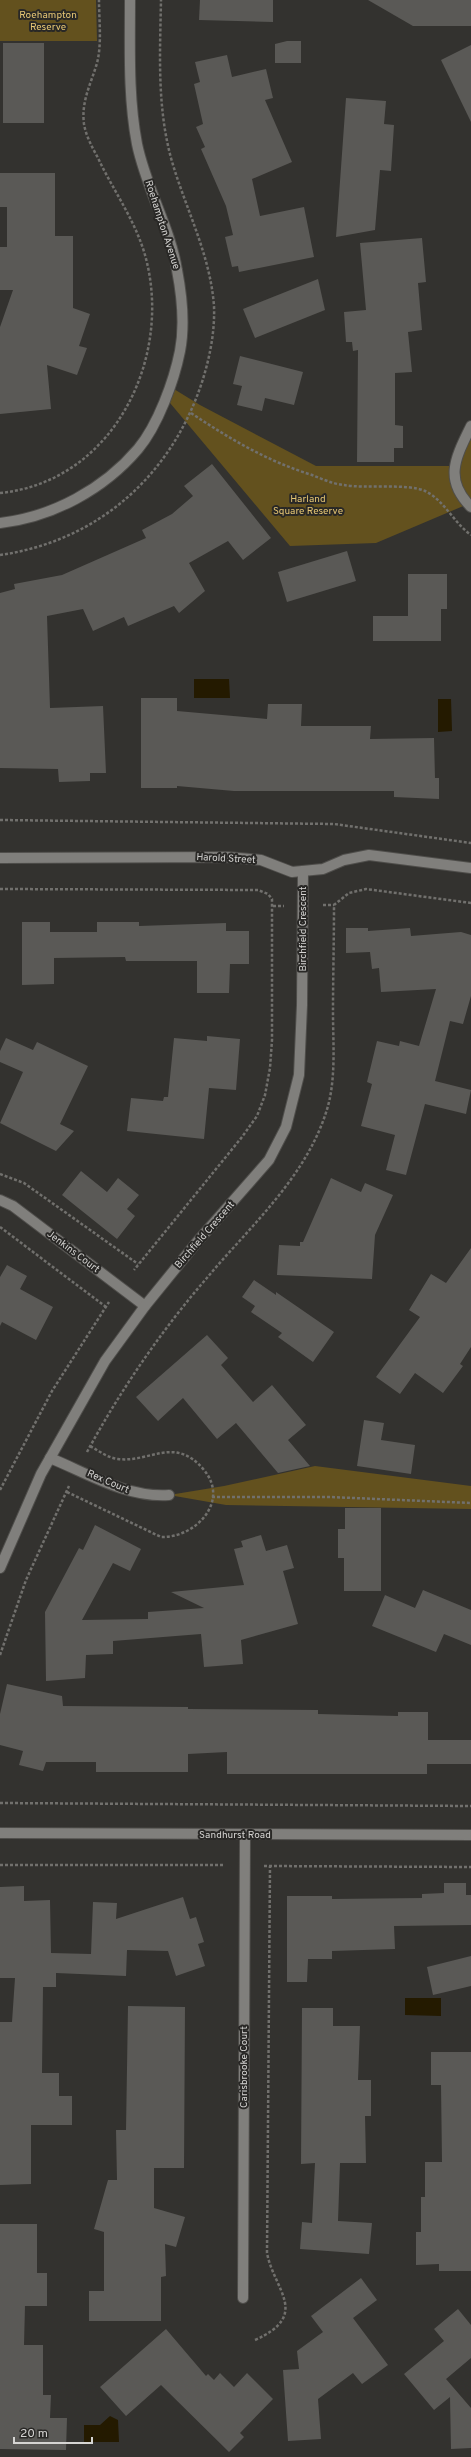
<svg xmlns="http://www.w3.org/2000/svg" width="471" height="2457" font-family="Overpass,sans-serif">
<rect width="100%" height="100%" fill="#33322f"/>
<g fill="#63511e">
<path d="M 0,0 L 96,0 L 97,41 L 0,41 Z"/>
<path d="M 169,386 L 200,405 L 316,466 L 455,466 L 471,426 L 471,507 L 468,504 L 376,543 L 290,546 L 165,397 Z"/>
<path d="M 315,1466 L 471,1486 L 471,1509 L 226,1505 L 169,1495 L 224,1486 Z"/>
</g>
<g fill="#241a00">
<path d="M 194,679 L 229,679 L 230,698 L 194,698 Z"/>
<path d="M 438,699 L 451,699 L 452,731 L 438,732 Z"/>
<path d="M 405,1998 L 441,1998 L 441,2016 L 405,2015 Z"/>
<path d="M 110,2416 L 118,2420 L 119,2442 L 84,2442 L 84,2425 L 100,2425 Z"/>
</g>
<g fill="#5a5956">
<path d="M 200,0 L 273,0 L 273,22 L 199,20 Z"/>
<path d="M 368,0 L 471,0 L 471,26 L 413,26 Z"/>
<path d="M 287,41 L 301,41 L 301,63 L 275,63 L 275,44 Z"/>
<rect x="3" y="43" width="41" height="80"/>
<path d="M 471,45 L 471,122 L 441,60 Z"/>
<path d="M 227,55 L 232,77 L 266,69 L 273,98 L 265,100 L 292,162 L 252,179 L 260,216 L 304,207 L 314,257 L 239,272 L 238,266 L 232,267 L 225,237 L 233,235 L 226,206 L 201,149 L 205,147 L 196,127 L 203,124 L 194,84 L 200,82 L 195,62 Z"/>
<path d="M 346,98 L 386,101 L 384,124 L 394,125 L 391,171 L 380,170 L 375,230 L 336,237 Z"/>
<path d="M 0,173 L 55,173 L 55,236 L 73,236 L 73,308 L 90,314 L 79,346 L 87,348 L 77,375 L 47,365 L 51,409 L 0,414 L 0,327 L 13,290 L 0,290 L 0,247 L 7,247 L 7,207 L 0,207 Z"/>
<path d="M 422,238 L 426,282 L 418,283 L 422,330 L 408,332 L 412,372 L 395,373 L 395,425 L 403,426 L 403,448 L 394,448 L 394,462 L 357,462 L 358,350 L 353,351 L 352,342 L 346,342 L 344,312 L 366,310 L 360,243 Z"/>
<path d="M 318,279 L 325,310 L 255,338 L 243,309 Z"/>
<path d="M 240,356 L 303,372 L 294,405 L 265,398 L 262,411 L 237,405 L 242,386 L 233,384 Z"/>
<path d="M 212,464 L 271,538 L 243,560 L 228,541 L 189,563 L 205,591 L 179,613 L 174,606 L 128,626 L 124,617 L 93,631 L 83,609 L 47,616 L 50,708 L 103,706 L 106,773 L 90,773 L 90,781 L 59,782 L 58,769 L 0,768 L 0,593 L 15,589 L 14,584 L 62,575 L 146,538 L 142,530 L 172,514 L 193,496 L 184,486 Z"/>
<path d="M 347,551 L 356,581 L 287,602 L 278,572 Z"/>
<path d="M 408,574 L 447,574 L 447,609 L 441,609 L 441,641 L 373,641 L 373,616 L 408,616 Z"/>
<path d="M 141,698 L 177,698 L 177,711 L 267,719 L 268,704 L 302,704 L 301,726 L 371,726 L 370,739 L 434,738 L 435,778 L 439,778 L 439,799 L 394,797 L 394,791 L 234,791 L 177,786 L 177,788 L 141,788 Z"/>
<path d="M 22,922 L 50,922 L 50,932 L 97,932 L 97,922 L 139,922 L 139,926 L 226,923 L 226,931 L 249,931 L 249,964 L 230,964 L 229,993 L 197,993 L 197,961 L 126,961 L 125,957 L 54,958 L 54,984 L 22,985 Z"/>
<path d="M 346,928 L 368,928 L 368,931 L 410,928 L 411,936 L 461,932 L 471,935 L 471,996 L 463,1024 L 450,1021 L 435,1081 L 471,1090 L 466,1114 L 425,1104 L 406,1175 L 386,1170 L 395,1135 L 361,1126 L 372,1084 L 367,1082 L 377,1041 L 399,1046 L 400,1041 L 419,1046 L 436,989 L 381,992 L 379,968 L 372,969 L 370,952 L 346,953 Z"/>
<path d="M 207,1036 L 240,1039 L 236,1090 L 209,1088 L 204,1139 L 127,1131 L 131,1098 L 163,1101 L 164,1097 L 168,1097 L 174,1038 L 207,1041 Z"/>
<path d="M 6,1038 L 33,1050 L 37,1042 L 88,1066 L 60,1124 L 74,1131 L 56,1151 L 0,1123 L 23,1072 L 0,1062 L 0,1051 Z"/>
<path d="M 81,1171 L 107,1192 L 118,1178 L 139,1195 L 127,1209 L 135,1216 L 117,1239 L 62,1195 Z"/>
<path d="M 331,1178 L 361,1192 L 365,1183 L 393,1195 L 375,1235 L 372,1279 L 277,1275 L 279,1245 L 300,1246 L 300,1242 L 303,1242 Z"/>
<path d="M 471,1248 L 471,1347 L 460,1364 L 463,1366 L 443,1393 L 415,1373 L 400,1394 L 376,1377 L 420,1317 L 409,1310 L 431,1274 L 446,1283 Z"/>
<path d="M 7,1265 L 27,1276 L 20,1289 L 53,1307 L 36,1340 L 2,1322 L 0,1326 L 0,1277 Z"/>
<path d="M 254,1280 L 276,1295 L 276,1292 L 334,1332 L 313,1362 L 278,1337 L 282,1333 L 251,1312 L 255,1306 L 242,1297 Z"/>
<path d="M 207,1335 L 228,1358 L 221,1365 L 253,1402 L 272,1385 L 306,1425 L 288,1440 L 310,1466 L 278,1473 L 236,1423 L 217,1439 L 183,1398 L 158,1421 L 136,1397 Z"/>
<path d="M 364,1420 L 384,1423 L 381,1440 L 415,1445 L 411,1474 L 357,1466 Z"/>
<path d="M 345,1508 L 381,1508 L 381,1591 L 344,1591 L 344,1558 L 338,1558 L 338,1529 L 345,1529 Z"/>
<path d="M 95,1525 L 141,1549 L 130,1571 L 113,1563 L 82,1620 L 148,1619 L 148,1612 L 204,1608 L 171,1592 L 244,1585 L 234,1549 L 243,1547 L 241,1541 L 261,1535 L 266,1551 L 287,1545 L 294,1568 L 283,1571 L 298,1624 L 241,1640 L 243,1664 L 204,1667 L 201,1634 L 113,1641 L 113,1654 L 86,1655 L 85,1678 L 46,1681 L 45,1612 L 79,1548 L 83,1550 Z"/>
<path d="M 423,1590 L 471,1610 L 471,1645 L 444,1634 L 436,1652 L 372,1626 L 385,1595 L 415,1608 Z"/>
<path d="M 7,1684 L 62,1696 L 63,1706 L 188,1707 L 188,1709 L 318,1710 L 318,1714 L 398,1716 L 398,1712 L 428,1712 L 428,1740 L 471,1740 L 471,1764 L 427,1764 L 427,1774 L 227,1774 L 227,1752 L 188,1754 L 188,1772 L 96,1772 L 96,1762 L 46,1762 L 43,1771 L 19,1765 L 23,1751 L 0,1745 L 0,1714 Z"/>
<path d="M 444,1883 L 466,1883 L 466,1895 L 471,1895 L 471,1925 L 394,1926 L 395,1949 L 332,1951 L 332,1959 L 308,1959 L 307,1982 L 287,1982 L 287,1896 L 332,1896 L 332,1899 L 422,1898 L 422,1894 L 444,1893 Z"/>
<path d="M 24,1886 L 24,1901 L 50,1900 L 51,1953 L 91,1954 L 93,1902 L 117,1903 L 116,1919 L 183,1897 L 190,1919 L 196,1917 L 204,1942 L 198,1944 L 205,1966 L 176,1976 L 168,1951 L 127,1950 L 126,1976 L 56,1973 L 56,1987 L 43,1987 L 42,2073 L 59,2073 L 59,2096 L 72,2096 L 72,2125 L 31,2125 L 31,2184 L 0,2185 L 0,2022 L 12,2022 L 15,1978 L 0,1978 L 0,1887 Z"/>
<path d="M 471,1956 L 471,1986 L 433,1995 L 427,1967 Z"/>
<path d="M 128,2006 L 185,2007 L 184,2168 L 154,2168 L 154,2208 L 185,2217 L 176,2247 L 165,2244 L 166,2276 L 161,2277 L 161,2321 L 89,2321 L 89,2291 L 104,2291 L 104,2232 L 94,2229 L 108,2180 L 117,2180 L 116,2130 L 126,2130 Z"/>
<path d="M 302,2008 L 333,2008 L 333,2026 L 360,2026 L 358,2080 L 371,2080 L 371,2116 L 365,2116 L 366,2163 L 340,2163 L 338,2221 L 372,2223 L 369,2254 L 300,2249 L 302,2222 L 312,2223 L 315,2163 L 301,2164 Z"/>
<path d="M 431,2052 L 471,2052 L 471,2271 L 439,2271 L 439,2264 L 416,2265 L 416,2232 L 421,2232 L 421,2197 L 425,2197 L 425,2162 L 442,2162 L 441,2085 L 431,2085 Z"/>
<path d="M 0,2224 L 37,2224 L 37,2273 L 47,2273 L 47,2306 L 25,2306 L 24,2345 L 43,2345 L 43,2395 L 51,2395 L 50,2418 L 67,2418 L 66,2450 L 0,2449 Z"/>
<path d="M 361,2278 L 377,2300 L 353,2318 L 388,2365 L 362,2384 L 353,2373 L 318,2399 L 321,2439 L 288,2441 L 283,2370 L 299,2369 L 297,2351 L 323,2332 L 311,2316 Z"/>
<path d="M 458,2309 L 471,2325 L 471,2358 L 446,2379 L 471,2408 L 471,2448 L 451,2449 L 450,2397 L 434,2410 L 404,2374 L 444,2341 L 434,2329 Z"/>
<path d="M 166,2329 L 206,2376 L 208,2374 L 214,2380 L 220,2373 L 234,2387 L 247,2373 L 273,2399 L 240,2433 L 244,2437 L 229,2452 L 161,2385 L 126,2416 L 100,2387 Z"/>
</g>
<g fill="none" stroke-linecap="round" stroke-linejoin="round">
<g stroke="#4f4e4b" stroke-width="12">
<g id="minor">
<path d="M 471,426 C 456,457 443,479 471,507"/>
<path d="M 0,523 C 53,517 104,489 138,449 C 158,425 174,381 180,351 C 185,325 182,296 177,270 C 170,227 146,188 137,144 C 128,97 130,48 130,0"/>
<path d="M 0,858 L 227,857 L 261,860 L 292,872 L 323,869 L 344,860 L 369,855 L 471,868"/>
<path d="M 0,1200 L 13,1206 L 145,1306"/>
<path d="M 50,1458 C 87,1473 127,1498 169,1495"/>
<path d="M 0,1568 L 41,1474 L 105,1361 L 145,1306 L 197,1242 L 269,1160 L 286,1127 L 299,1075 L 302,1005 L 303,872"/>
<path d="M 0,1833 L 471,1835"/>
<path d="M 243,2298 L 245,1836"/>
</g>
</g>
<g stroke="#71706d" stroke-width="2.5" stroke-dasharray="3 2" stroke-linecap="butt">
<path d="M 191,413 C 230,439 267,461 312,475 C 322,479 333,484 344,485 C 366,489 407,483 425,491 C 444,500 454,523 471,535"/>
<path d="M 0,493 C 113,482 174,358 145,255 C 135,220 113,190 98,158 C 92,147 86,136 84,124 C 81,101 91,84 97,63 C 102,44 99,20 99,0"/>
<path d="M 0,555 C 99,541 173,474 203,379 C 210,356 215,331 214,306 C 210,253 185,208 171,158 C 157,106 160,53 161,0"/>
<path d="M 0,820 L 334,824 L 471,843"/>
<path d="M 0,889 L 258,890 L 268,894 L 272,899 L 272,1040 L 270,1068 L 265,1095 L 257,1116 L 242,1137 L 134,1270"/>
<path d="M 323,905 L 334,905"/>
<path d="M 273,906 L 284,906"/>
<path d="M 0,1174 L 24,1183 L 138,1264"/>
<path d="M 0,1227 L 106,1307"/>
<path d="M 87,1452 C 120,1391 161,1331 206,1279 C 251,1225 308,1176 328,1106 C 336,1076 333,1043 333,1012 C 333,977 334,941 334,905 L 349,893 L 366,889 L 471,903"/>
<path d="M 0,1490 L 52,1391 L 109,1302"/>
<path d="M 67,1492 L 161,1537 C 196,1538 230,1501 204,1470 C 175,1435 150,1463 118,1459 C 108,1458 99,1451 90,1446"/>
<path d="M 212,1497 L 330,1497 L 471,1503"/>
<path d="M 0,1655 L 26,1580 L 69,1486"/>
<path d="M 0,1803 L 471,1806"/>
<path d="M 0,1865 L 223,1865"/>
<path d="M 264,1866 L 471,1867"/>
<path d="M 255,2340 C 311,2315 274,2290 267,2253 L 270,1866"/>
</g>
<use href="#minor" stroke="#807f7c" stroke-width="10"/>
</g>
<g text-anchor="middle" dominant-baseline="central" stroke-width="4" stroke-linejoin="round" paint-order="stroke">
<g font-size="10" fill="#e6c674" stroke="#292826">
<text x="48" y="15">Roehampton<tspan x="48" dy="12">Reserve</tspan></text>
<text x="308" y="499">Harland<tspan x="308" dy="12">Square Reserve</tspan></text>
</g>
<g font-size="10" fill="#d5d4d2" stroke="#292826">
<text transform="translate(162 225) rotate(72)">Roehampton Avenue</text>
<text transform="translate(226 859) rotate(3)">Harold Street</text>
<text transform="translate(303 929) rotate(-90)">Birchfield Crescent</text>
<text transform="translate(205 1235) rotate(-49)">Birchfield Crescent</text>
<text transform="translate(73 1252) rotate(37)">Jenkins Court</text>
<text transform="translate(108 1482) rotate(23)">Rex Court</text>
<text x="235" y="1835">Sandhurst Road</text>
<text transform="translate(244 2067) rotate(-90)">Carisbrooke Court</text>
</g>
</g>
<path d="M14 2437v6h78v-6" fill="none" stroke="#d5d4d2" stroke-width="2"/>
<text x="20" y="2437" font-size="12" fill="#d5d4d2" stroke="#292826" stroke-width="3" paint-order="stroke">20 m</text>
</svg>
